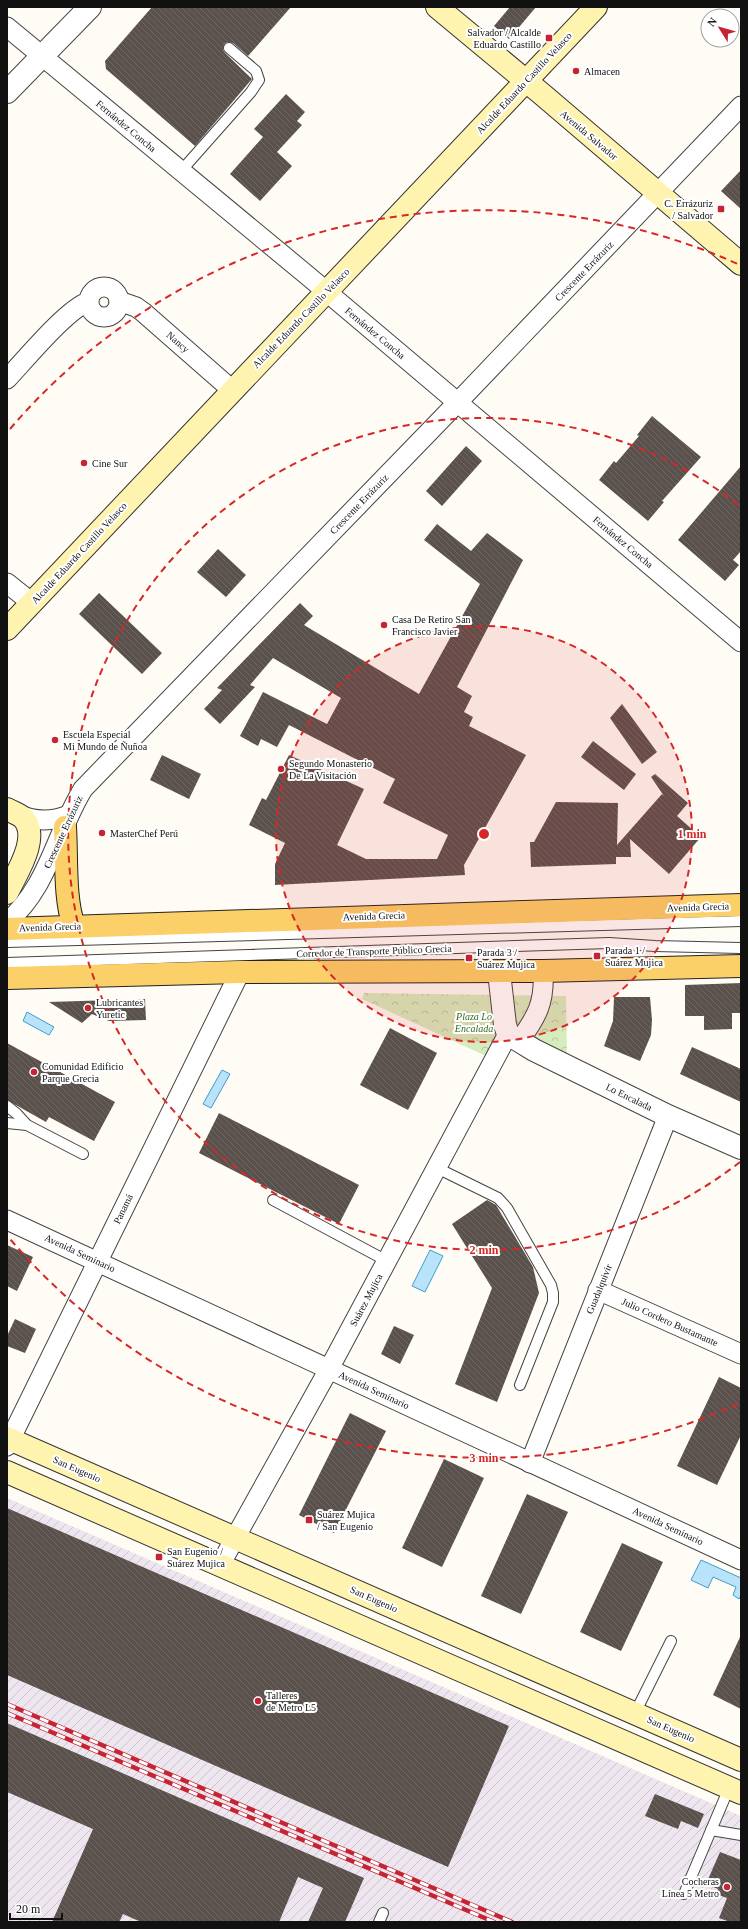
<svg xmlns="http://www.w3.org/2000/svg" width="748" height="1929" font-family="'Times New Roman',serif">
<defs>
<pattern id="industrial-furrows" width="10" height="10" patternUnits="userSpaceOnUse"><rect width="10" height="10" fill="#eee6ef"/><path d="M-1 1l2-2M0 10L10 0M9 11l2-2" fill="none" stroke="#cbc4cc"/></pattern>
<pattern id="park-crowns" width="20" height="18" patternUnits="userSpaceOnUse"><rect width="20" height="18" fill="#d7ecbc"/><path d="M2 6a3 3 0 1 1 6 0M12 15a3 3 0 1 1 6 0" fill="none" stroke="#b8c9a1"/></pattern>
<pattern id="building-back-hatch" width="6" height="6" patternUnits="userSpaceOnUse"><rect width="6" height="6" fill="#5a514d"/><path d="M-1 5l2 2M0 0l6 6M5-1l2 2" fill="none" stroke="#6d6662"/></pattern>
</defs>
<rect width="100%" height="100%" fill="#fffcf5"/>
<path fill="url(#industrial-furrows)" d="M 7,1498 L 741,1816 L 741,1922 L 7,1922 Z"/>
<path fill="url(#park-crowns)" d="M 364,993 L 566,996 L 567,1057 L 502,1025 L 486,1056 L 362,999 Z"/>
<g fill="#b8e3f8" stroke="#3d9dd1">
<path d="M 27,1012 L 54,1027 L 49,1035 L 23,1021 Z"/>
<path d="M 222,1070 L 230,1074 L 211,1108 L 203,1104 Z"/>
<path d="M 430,1250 L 443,1256 L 425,1292 L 412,1286 Z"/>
<path d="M 701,1560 L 741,1578 L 741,1595 L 739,1599 L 733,1595 L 736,1587 L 713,1577 L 708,1588 L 691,1580 Z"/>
</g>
<g fill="url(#building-back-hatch)">
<path d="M 152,7 L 291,7 L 248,56 L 233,43 L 227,42 L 224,44 L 223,50 L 225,53 L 252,79 L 195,146 L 106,69 L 105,61 Z"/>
<path d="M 510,7 L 536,7 L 509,39 L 494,26 Z"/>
<path d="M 286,94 L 305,112 L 297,121 L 302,125 L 277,152 L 292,166 L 260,201 L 230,174 L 263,137 L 254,129 Z"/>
<path d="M 741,170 L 741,209 L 721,191 Z"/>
<path d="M 652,416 L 701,457 L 662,501 L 664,502 L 648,521 L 599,480 L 614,461 L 616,463 L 639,436 L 637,435 Z"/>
<path d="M 466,446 L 482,461 L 442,506 L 426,491 Z"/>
<path d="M 741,466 L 741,551 L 733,560 L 739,565 L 725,581 L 678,540 Z"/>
<path d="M 437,524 L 471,551 L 487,533 L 523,560 L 457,687 L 472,696 L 464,712 L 473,717 L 469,726 L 526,755 L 464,865 L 465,875 L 275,885 L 275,864 L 285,843 L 249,825 L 262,798 L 266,800 L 289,755 L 364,789 L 337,845 L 366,859 L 437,859 L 448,835 L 383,803 L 395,779 L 289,725 L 277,747 L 261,739 L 258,746 L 240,736 L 263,692 L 327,724 L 341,698 L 273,658 L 250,685 L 255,687 L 220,724 L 204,709 L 222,690 L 217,688 L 300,603 L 313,616 L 304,625 L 419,694 L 480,584 L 424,540 Z"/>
<path d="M 218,549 L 246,575 L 226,597 L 197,572 Z"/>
<path d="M 99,593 L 162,653 L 142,674 L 79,614 Z"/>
<path d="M 622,704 L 657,752 L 642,764 L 610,718 Z"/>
<path d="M 593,741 L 636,774 L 624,790 L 581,757 Z"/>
<path d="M 162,755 L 201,774 L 189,799 L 150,780 Z"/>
<path d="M 655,774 L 688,803 L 677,816 L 701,837 L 669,874 L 630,839 L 631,857 L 616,857 L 616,864 L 531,867 L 530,842 L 534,842 L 556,802 L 618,803 L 617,845 L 662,794 L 664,796 L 651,777 Z"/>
<path d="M 741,983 L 741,1013 L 732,1013 L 732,1029 L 704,1030 L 704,1016 L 685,1016 L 685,985 Z"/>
<path d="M 614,997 L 650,997 L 652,1020 L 651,1035 L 640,1061 L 604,1046 L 613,1021 Z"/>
<path d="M 145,999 L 146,1020 L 109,1021 L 92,1014 L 82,1023 L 49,1002 Z"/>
<path d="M 390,1028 L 437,1053 L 408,1110 L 360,1085 Z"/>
<path d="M 7,1043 L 115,1102 L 94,1141 L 49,1117 L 46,1122 L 7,1100 Z"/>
<path d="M 692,1047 L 741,1069 L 741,1102 L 680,1074 Z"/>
<path d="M 219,1113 L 359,1185 L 339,1224 L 199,1153 Z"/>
<path d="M 487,1200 L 496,1205 L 533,1267 L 539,1293 L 497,1402 L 455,1384 L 492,1288 L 452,1224 Z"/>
<path d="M 7,1245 L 33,1257 L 17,1291 L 7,1286 Z"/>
<path d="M 15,1319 L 36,1329 L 25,1353 L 7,1346 L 7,1336 Z"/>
<path d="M 394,1326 L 414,1335 L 400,1364 L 381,1354 Z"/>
<path d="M 719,1377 L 741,1388 L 741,1435 L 717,1485 L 677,1466 Z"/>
<path d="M 350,1413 L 386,1431 L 334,1533 L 299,1515 Z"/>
<path d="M 444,1459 L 484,1478 L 442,1567 L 402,1548 Z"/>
<path d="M 527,1494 L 568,1512 L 521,1614 L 481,1596 Z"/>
<path d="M 7,1508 L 509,1726 L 448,1867 L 7,1675 Z"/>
<path d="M 622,1543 L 663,1562 L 621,1651 L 580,1632 Z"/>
<path d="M 741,1635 L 741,1709 L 713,1695 Z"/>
<path d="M 7,1723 L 364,1878 L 345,1922 L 308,1922 L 323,1888 L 298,1877 L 279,1922 L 141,1922 L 123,1914 L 119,1922 L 52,1922 L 93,1829 L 7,1792 Z"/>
<path d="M 655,1794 L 704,1814 L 698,1828 L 681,1821 L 678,1829 L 645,1816 Z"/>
<path d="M 720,1852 L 741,1860 L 741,1922 L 730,1922 L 719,1918 L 727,1898 L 716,1894 L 718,1889 L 706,1884 Z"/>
</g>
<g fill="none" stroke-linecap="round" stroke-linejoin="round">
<g stroke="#444" stroke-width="12">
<g id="service">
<path d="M 181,171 L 251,92 L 259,80 L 256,71 L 229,48"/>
<path d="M 7,942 L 741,921"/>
<path d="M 7,963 L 609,943 L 655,946 L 741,948"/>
<path d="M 7,1106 L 17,1114 L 27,1125 L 83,1154"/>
<path d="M 7,1123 L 27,1125"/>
<path d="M 437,1168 L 498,1198 L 507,1208 L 551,1285 L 553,1293 L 553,1302 L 520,1385"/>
<path d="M 273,1200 L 387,1261"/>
<path d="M 635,1713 L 671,1641"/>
<path d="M 711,1830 L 741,1835"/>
<path d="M 684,1894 L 729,1788"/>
<path d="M 379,1922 L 383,1913"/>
</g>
</g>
<g stroke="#444" stroke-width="21">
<g id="minor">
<path d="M 7,27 L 308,276 L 741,642"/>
<circle cx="104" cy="302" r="15"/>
<path d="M 119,301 L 136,307 L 143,312 L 232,390"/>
<path d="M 7,379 C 25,360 67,309 88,302"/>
<path d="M 7,583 L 32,603"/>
<path d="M 18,814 C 35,822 51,822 69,815"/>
<path d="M 7,922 C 48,888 56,833 83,789 L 457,403 L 741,106"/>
<path d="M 519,1041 C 537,1017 545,1002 543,971"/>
<path d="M 7,1220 L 741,1560"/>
<path d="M 598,1290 L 741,1354"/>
<path d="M 7,1446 L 240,972"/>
<path d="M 530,1463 L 668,1116"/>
<path d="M 220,1565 L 329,1369 L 508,1034"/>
</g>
</g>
<g stroke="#444" stroke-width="24">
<g id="tertiary">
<path d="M 7,92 L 90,7"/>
<path d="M 499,972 L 505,1025 L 508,1034 L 534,1050 L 668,1116 L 741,1148"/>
</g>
</g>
<g stroke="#333" stroke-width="24">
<g id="secondary">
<path d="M 437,7 L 543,95 L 741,264"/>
<path d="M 7,629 L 596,7"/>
<path d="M 7,809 C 12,812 19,814 23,818 C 41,837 16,874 7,893"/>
<path d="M 7,1438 L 741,1760"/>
<path d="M 7,1472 L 741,1793"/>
</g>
</g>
<g stroke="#222" stroke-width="24">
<g id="primary">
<path d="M 65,827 C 67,857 64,899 74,926"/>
<path d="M 7,929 L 741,905"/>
<path d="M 7,978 L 240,972 L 543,971 L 741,966"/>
</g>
</g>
<use href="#service" stroke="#fff" stroke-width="10"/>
<use href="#minor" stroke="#fff" stroke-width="19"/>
<use href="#tertiary" stroke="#fff" stroke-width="22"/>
<use href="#secondary" stroke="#fff3b0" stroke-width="22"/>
<use href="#primary" stroke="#fbd069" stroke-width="22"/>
<g stroke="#c62433" stroke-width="4.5">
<g id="rail">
<path d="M 7,1704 L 512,1922"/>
<path d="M 7,1713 L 494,1922"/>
</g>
</g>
<use href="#rail" stroke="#fff" stroke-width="3" stroke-dasharray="9" stroke-linecap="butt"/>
</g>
<circle cx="484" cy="834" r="208" fill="#d62828" fill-opacity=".12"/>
<g fill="none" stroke="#d62828" stroke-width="2" stroke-dasharray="7 5">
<circle cx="484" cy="834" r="208"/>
<path d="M740 1162A416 416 0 1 1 740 506"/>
<path d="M738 1404A624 624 0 0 1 10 1239M10 429A624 624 0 0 1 738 264"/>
</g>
<g fill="#c62433" stroke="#fff" stroke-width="1.5">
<rect x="545" y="34" width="8" height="8" rx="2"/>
<circle cx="576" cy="71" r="4"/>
<rect x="717" y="205" width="8" height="8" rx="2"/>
<circle cx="84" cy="463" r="4"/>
<circle cx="384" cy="625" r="4"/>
<circle cx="55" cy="740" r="4"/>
<circle cx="281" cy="769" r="4"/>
<circle cx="102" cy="833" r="4"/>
<rect x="593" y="952" width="8" height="8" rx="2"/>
<rect x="465" y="954" width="8" height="8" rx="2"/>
<circle cx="88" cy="1008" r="4"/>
<circle cx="34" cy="1072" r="4"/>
<rect x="305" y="1516" width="8" height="8" rx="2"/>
<rect x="155" y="1553" width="8" height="8" rx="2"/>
<circle cx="258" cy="1701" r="4"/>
<circle cx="727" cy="1887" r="4"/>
</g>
<g text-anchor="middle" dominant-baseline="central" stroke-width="4" stroke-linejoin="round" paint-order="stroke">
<g font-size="10" fill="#111" stroke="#fff" text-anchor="start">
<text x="541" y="32" text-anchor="end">Salvador / Alcalde<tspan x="541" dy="12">Eduardo Castillo</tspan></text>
<text x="584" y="71">Almacen</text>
<text x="713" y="203" text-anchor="end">C. Errázuriz<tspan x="713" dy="12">/ Salvador</tspan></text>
<text x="92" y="463">Cine Sur</text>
<text x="392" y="619">Casa De Retiro San<tspan x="392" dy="12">Francisco Javier</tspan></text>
<text x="63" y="734">Escuela Especial<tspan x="63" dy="12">Mi Mundo de Ñuñoa</tspan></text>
<text x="289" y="763">Segundo Monasterio<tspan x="289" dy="12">De La Visitación</tspan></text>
<text x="110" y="833">MasterChef Perú</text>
<text x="605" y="950">Parada 1 /<tspan x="605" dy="12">Suárez Mujica</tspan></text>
<text x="477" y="952">Parada 3 /<tspan x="477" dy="12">Suárez Mujica</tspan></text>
<text x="96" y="1002">Lubricantes<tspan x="96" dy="12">Yuretic</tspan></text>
<text x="42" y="1066">Comunidad Edificio<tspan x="42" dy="12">Parque Grecia</tspan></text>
<text x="317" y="1514">Suárez Mujica<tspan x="317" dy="12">/ San Eugenio</tspan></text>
<text x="167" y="1551">San Eugenio /<tspan x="167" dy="12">Suárez Mujica</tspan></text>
<text x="266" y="1695">Talleres<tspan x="266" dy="12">de Metro L5</tspan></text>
<text x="719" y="1881" text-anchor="end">Cocheras<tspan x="719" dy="12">Línea 5 Metro</tspan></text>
</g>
<g font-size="10" fill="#111" stroke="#fff">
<text transform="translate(524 83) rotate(-47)">Alcalde Eduardo Castillo Velasco</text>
<text transform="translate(126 126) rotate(40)">Fernández Concha</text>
<text transform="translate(589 135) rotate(40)">Avenida Salvador</text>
<text transform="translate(584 271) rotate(-46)">Crescente Errázuriz</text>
<text transform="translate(301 318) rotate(-46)">Alcalde Eduardo Castillo Velasco</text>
<text transform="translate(375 333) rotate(40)">Fernández Concha</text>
<text transform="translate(178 342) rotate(41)">Nancy</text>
<text transform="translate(359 504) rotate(-46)">Crescente Errázuriz</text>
<text transform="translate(623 542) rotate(40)">Fernández Concha</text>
<text transform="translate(79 553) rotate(-47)">Alcalde Eduardo Castillo Velasco</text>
<text transform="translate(63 832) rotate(-65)">Crescente Errázuriz</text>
<text transform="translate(698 907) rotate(-2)">Avenida Grecia</text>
<text transform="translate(374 916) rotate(-2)">Avenida Grecia</text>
<text transform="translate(50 927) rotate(-2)">Avenida Grecia</text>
<text transform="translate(374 951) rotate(-2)">Corredor de Transporte Público Grecia</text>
<text transform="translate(629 1097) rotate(26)">Lo Encalada</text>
<text transform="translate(123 1209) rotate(-64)">Panamá</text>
<text transform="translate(80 1253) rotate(25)">Avenida Seminario</text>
<text transform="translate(599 1289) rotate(-68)">Guadalquivir</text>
<text transform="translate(366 1300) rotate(-62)">Suárez Mujica</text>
<text transform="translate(670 1322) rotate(24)">Julio Cordero Bustamante</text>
<text transform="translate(374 1390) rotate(25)">Avenida Seminario</text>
<text transform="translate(77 1469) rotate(24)">San Eugenio</text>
<text transform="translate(668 1526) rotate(25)">Avenida Seminario</text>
<text transform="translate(374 1599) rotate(24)">San Eugenio</text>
<text transform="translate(671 1729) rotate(24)">San Eugenio</text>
</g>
<g font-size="10" font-style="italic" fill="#326c1e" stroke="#fff">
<text x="474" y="1016">Plaza Lo<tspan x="474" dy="12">Encalada</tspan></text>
</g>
</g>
<circle cx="484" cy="834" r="6" fill="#d62828" stroke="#fff" stroke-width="2"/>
<g font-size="12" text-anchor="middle" font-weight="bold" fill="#d62828" stroke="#fff" stroke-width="4" stroke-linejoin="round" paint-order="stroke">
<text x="692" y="838">1 min</text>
<text x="484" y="1254">2 min</text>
<text x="484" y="1462">3 min</text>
</g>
<rect width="748" height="1929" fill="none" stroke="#111111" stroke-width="16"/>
<g transform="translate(720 28) rotate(307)"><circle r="19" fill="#ffffff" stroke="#a0a0a0"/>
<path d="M0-3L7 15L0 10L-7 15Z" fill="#c62433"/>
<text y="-6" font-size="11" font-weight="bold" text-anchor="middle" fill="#111111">N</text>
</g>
<path d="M10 1913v6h52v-6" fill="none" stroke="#111111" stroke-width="2"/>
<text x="16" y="1913" font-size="12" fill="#111111" stroke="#ffffff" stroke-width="3" paint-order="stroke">20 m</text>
</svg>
